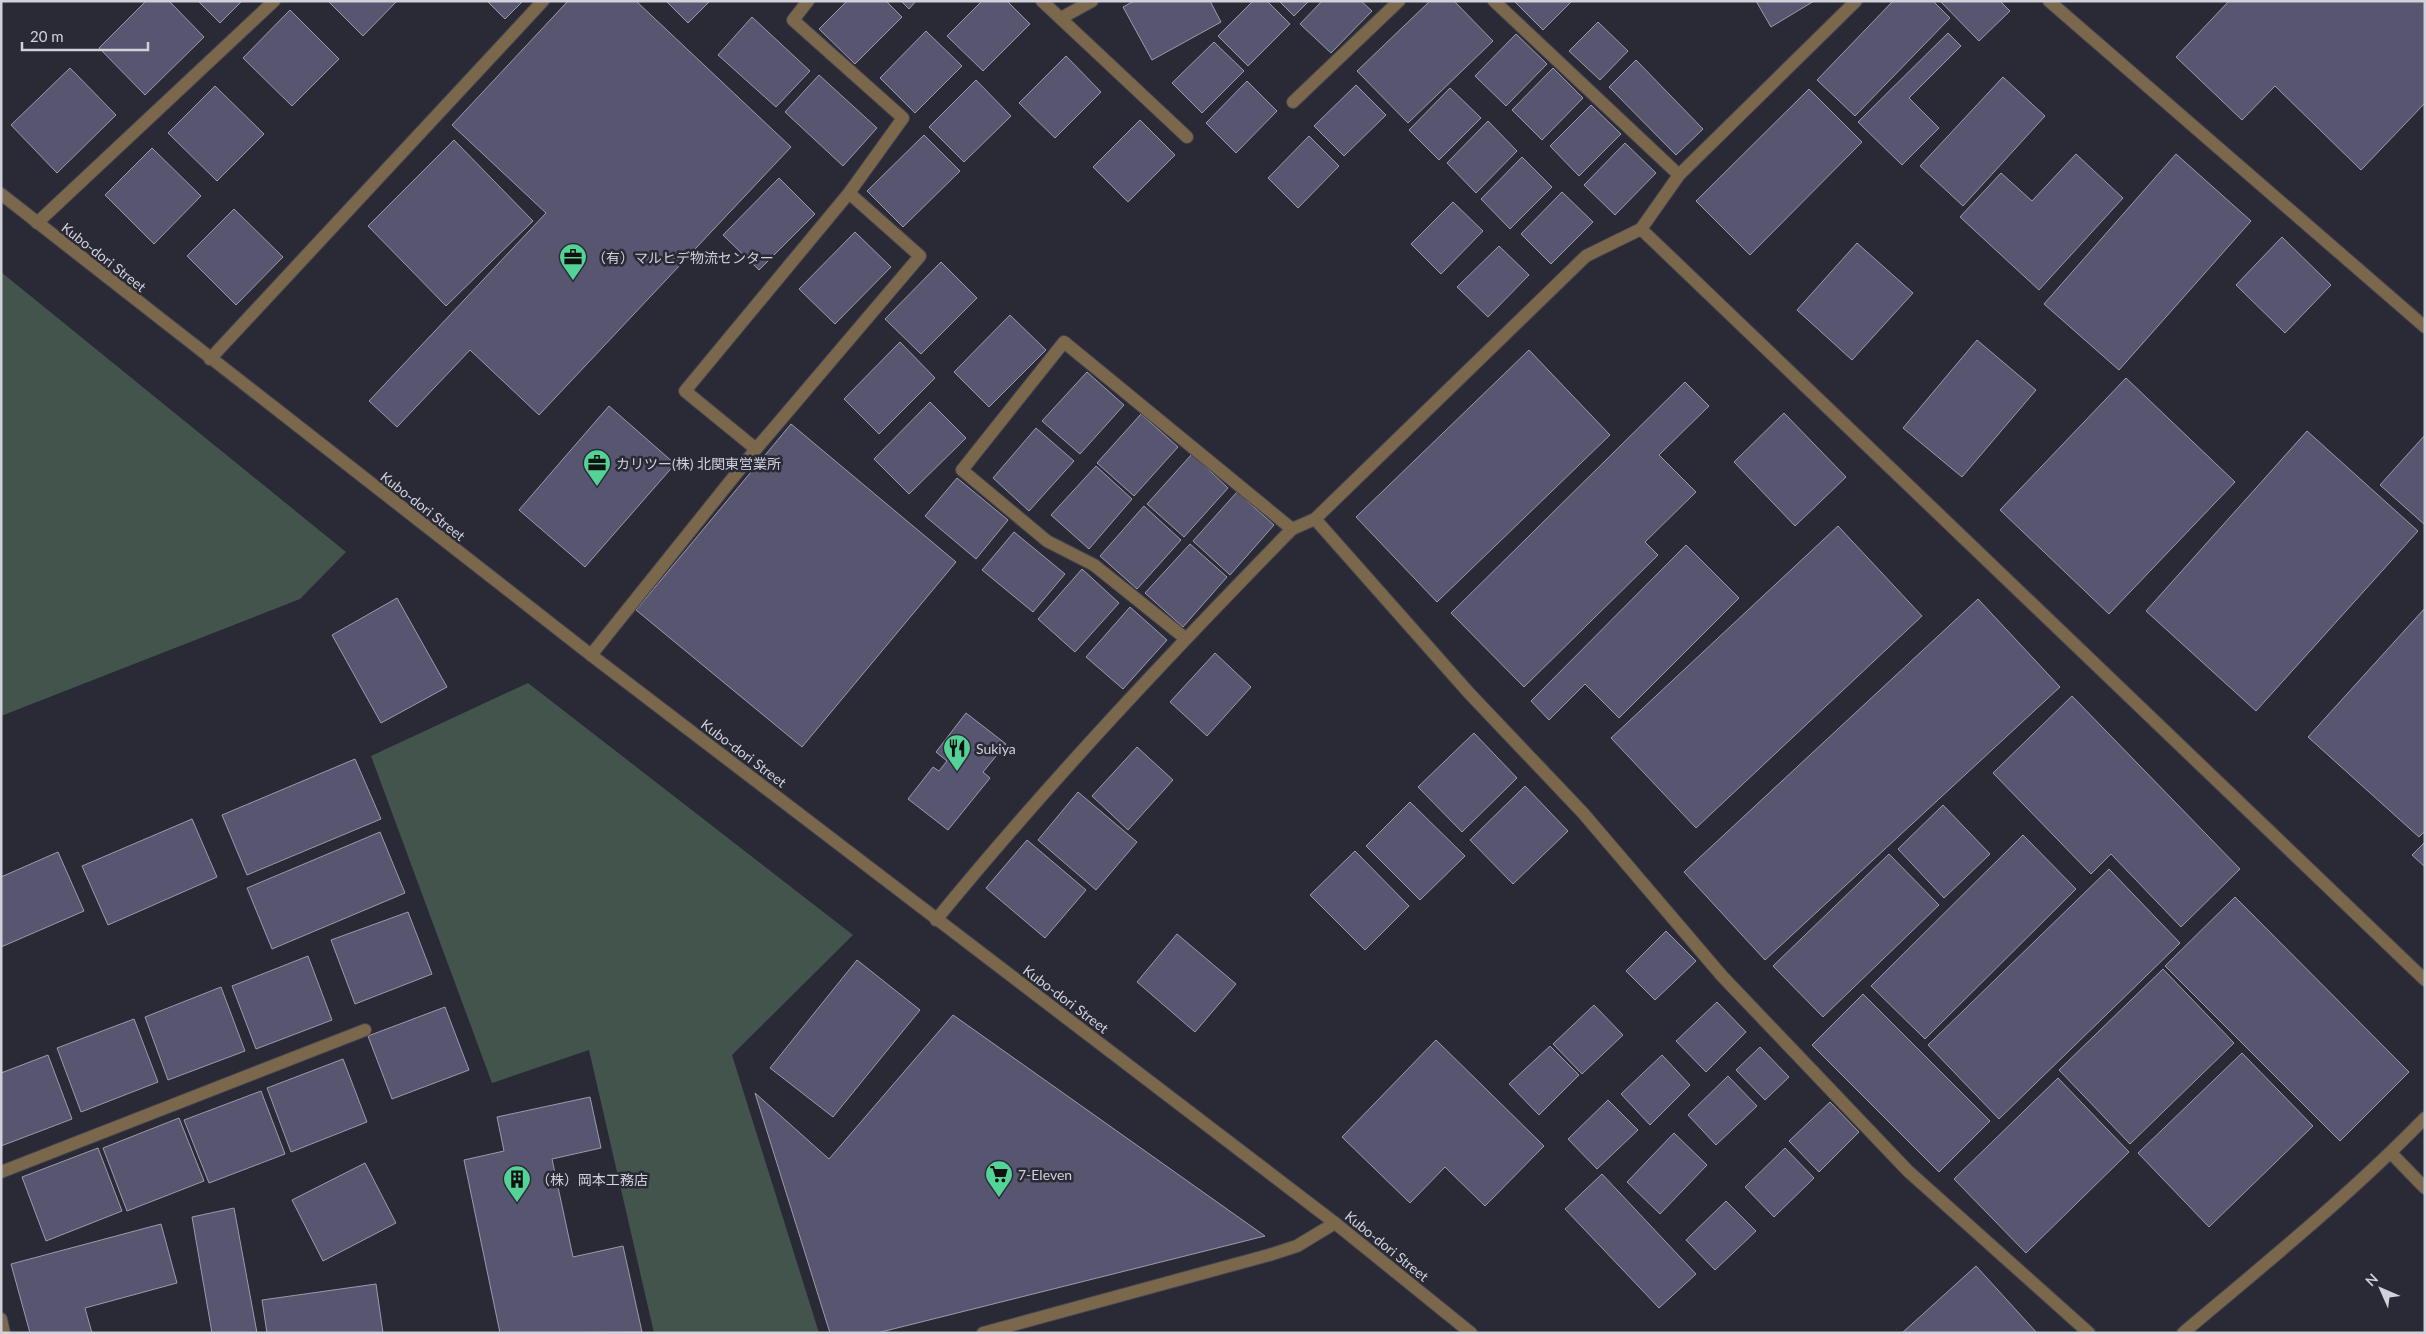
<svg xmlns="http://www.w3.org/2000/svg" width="2426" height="1334" font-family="Lato,'Noto Sans JP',sans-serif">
<rect width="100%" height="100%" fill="#2a2a37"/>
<g fill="#42544b">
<path d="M 1,272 L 346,552 L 300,599 L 1,716 Z"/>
<path d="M 528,683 L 853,935 L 732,1055 L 819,1333 L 654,1333 L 589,1050 L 492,1083 L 371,756 Z"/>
</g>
<g fill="#575570" stroke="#9c9bab">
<path d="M 146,1 L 169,1 L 204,37 L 145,95 L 99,48 Z"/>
<path d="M 198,1 L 242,1 L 220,23 Z"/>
<path d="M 328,1 L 397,1 L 363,36 Z"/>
<path d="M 487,1 L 523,1 L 505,19 Z"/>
<path d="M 568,1 L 636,1 L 791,147 L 539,415 L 470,350 L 397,427 L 369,401 L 546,213 L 452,125 Z"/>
<path d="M 666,1 L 710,1 L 688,23 Z"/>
<path d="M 847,1 L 886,1 L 902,17 L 855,64 L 819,29 Z"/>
<path d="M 901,1 L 916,1 L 909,9 Z"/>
<path d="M 982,1 L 1007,1 L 1030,24 L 983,71 L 947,36 Z"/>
<path d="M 1134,1 L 1210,1 L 1221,22 L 1152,60 L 1123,7 Z"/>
<path d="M 1253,1 L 1267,1 L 1290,24 L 1248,66 L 1218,36 Z"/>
<path d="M 1279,1 L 1309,1 L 1294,16 Z"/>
<path d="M 1322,1 L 1361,1 L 1372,11 L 1331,53 L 1300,24 Z"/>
<path d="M 1430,1 L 1454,1 L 1493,41 L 1408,123 L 1357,71 Z"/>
<path d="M 1514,1 L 1572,1 L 1543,30 Z"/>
<path d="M 1756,1 L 1814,1 L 1771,27 Z"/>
<path d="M 1893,1 L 1933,1 L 1950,18 L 1855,116 L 1817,80 Z"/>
<path d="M 1940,1 L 2000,1 L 2010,11 L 1979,41 Z"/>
<path d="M 2229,1 L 2425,1 L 2425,103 L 2361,170 L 2275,86 L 2242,120 L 2176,57 Z"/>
<path d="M 290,10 L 339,59 L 292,106 L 243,58 Z"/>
<path d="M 752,17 L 810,71 L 776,107 L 718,55 Z"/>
<path d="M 1598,22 L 1628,51 L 1600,80 L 1569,51 Z"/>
<path d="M 926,31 L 962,66 L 915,113 L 880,78 Z"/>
<path d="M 1948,33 L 1961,46 L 1909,98 L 1939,128 L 1902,165 L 1858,122 Z"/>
<path d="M 1516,34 L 1547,64 L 1506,106 L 1475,76 Z"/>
<path d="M 1214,42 L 1244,71 L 1202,113 L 1172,83 Z"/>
<path d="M 1066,56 L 1101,92 L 1055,138 L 1019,103 Z"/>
<path d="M 1636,60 L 1703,129 L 1676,155 L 1609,87 Z"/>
<path d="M 70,68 L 116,115 L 57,173 L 11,125 Z"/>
<path d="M 1553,68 L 1583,98 L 1542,140 L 1512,110 Z"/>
<path d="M 819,75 L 877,128 L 843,166 L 785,112 Z"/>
<path d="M 2003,77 L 2045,116 L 1963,206 L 1920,166 Z"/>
<path d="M 976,80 L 1011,116 L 964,162 L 929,127 Z"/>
<path d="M 1247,81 L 1277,111 L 1236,153 L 1206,123 Z"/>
<path d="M 1356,85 L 1386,115 L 1344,156 L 1314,126 Z"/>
<path d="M 215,86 L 264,134 L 217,181 L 168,133 Z"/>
<path d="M 1450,88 L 1481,118 L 1439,160 L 1409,130 Z"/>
<path d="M 1809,89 L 1862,142 L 1750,255 L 1696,201 Z"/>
<path d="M 1591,105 L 1621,134 L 1579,176 L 1550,146 Z"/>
<path d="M 1140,120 L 1175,155 L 1128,202 L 1093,167 Z"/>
<path d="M 1488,121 L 1517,151 L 1476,193 L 1447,163 Z"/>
<path d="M 924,135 L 960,171 L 903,227 L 867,191 Z"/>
<path d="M 1309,136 L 1339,166 L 1298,208 L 1268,178 Z"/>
<path d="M 454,140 L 533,221 L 446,306 L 368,226 Z"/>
<path d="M 1625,143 L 1656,173 L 1615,215 L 1584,185 Z"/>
<path d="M 152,148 L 201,196 L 154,244 L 105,195 Z"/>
<path d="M 2076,154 L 2123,198 L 2039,290 L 1960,217 L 2001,173 L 2032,201 Z"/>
<path d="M 2176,154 L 2251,221 L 2119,370 L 2044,304 Z"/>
<path d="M 1522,157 L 1552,187 L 1510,229 L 1481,199 Z"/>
<path d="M 779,178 L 815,214 L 759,270 L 723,235 Z"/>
<path d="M 1562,192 L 1593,222 L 1551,264 L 1521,234 Z"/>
<path d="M 1453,202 L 1483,231 L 1441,274 L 1411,244 Z"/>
<path d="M 234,209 L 283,257 L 236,305 L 187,256 Z"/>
<path d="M 855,232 L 891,267 L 835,324 L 799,289 Z"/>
<path d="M 2282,237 L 2331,285 L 2285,333 L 2236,285 Z"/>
<path d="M 1857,243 L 1913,293 L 1852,360 L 1797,310 Z"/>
<path d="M 1499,246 L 1529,275 L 1488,317 L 1457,287 Z"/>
<path d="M 941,262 L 977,298 L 921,354 L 885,319 Z"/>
<path d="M 1010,315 L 1046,350 L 989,407 L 954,372 Z"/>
<path d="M 1977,340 L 2036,390 L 1962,477 L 1903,428 Z"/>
<path d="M 900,342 L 935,378 L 879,434 L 844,399 Z"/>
<path d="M 1529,350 L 1610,435 L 1437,602 L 1356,517 Z"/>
<path d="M 1087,372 L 1124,405 L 1080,454 L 1042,421 Z"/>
<path d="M 2126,378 L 2235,482 L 2109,614 L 2000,510 Z"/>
<path d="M 1685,382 L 1709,406 L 1659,455 L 1696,492 L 1645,542 L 1658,555 L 1524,687 L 1451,613 Z"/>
<path d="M 930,402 L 966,438 L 909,494 L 874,459 Z"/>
<path d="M 609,406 L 675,464 L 585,567 L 519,510 Z"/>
<path d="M 1784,413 L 1846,477 L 1795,526 L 1734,462 Z"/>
<path d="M 1141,414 L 1178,447 L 1134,496 L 1097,463 Z"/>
<path d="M 791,424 L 956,562 L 802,747 L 636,610 Z"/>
<path d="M 1036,428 L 1074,461 L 1029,511 L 993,478 Z"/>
<path d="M 2307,431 L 2418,531 L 2256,711 L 2146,611 Z"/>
<path d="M 2425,435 L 2425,525 L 2380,485 Z"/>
<path d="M 1192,454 L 1228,488 L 1184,537 L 1147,504 Z"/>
<path d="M 1096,466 L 1132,499 L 1089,549 L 1051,515 Z"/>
<path d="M 957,478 L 1008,520 L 976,559 L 925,516 Z"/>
<path d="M 1237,492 L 1274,525 L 1230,575 L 1193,541 Z"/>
<path d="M 1144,506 L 1181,540 L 1137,589 L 1100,556 Z"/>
<path d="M 1838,526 L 1922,616 L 1696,828 L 1611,738 Z"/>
<path d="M 1014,532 L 1065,574 L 1033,612 L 982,570 Z"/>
<path d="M 1190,544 L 1227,577 L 1183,627 L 1145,593 Z"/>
<path d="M 1686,545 L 1739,598 L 1619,718 L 1585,684 L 1549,720 L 1531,701 Z"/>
<path d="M 1082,569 L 1119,603 L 1075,652 L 1038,619 Z"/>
<path d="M 397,598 L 447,687 L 381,723 L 332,635 Z"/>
<path d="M 1978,599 L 2060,687 L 1765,960 L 1684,872 Z"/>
<path d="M 1130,607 L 1167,640 L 1123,689 L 1086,657 Z"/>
<path d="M 2425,608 L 2425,831 L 2419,837 L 2308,737 Z"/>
<path d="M 1215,653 L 1251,687 L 1207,736 L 1170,702 Z"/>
<path d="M 2072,696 L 2240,869 L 2181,927 L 2111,854 L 2091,874 L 1993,773 Z"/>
<path d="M 966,713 L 1006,744 L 983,772 L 990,778 L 948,830 L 908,799 L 933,767 L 939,771 L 947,761 L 936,752 Z"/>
<path d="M 1474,733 L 1517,778 L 1462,832 L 1418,787 Z"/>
<path d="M 1137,747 L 1173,780 L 1128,830 L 1092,796 Z"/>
<path d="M 355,759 L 381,819 L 247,875 L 222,815 Z"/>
<path d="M 1525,786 L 1568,831 L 1513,884 L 1470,840 Z"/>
<path d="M 1078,792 L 1137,842 L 1096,890 L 1038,840 Z"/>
<path d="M 1410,802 L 1465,856 L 1420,900 L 1366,846 Z"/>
<path d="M 1943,805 L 1990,854 L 1944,898 L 1898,849 Z"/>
<path d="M 192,819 L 217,877 L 108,925 L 82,866 Z"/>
<path d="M 380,832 L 405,893 L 272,949 L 247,888 Z"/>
<path d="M 2023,835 L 2076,889 L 1925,1039 L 1871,986 Z"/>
<path d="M 1027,840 L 1086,890 L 1045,938 L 986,888 Z"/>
<path d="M 2425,842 L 2425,867 L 2412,855 Z"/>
<path d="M 1355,851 L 1409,906 L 1365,950 L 1310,895 Z"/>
<path d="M 58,852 L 84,911 L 1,947 L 1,877 Z"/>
<path d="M 1889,854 L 1939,905 L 1823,1017 L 1773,966 Z"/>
<path d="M 2109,869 L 2180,943 L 1999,1119 L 1928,1045 Z"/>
<path d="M 2235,897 L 2409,1072 L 2340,1141 L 2165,966 Z"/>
<path d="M 408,912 L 432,974 L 355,1004 L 331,940 Z"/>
<path d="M 1666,931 L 1696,961 L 1655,1000 L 1626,971 Z"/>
<path d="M 1177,934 L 1236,984 L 1195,1032 L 1137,982 Z"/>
<path d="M 308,956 L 332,1020 L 256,1049 L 232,986 Z"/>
<path d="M 857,960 L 920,1010 L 833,1117 L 770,1068 Z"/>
<path d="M 2163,969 L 2234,1043 L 2130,1144 L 2059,1070 Z"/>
<path d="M 221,987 L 245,1051 L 168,1080 L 145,1017 Z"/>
<path d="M 1863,994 L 1990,1121 L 1939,1172 L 1812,1045 Z"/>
<path d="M 1717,1002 L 1746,1032 L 1706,1072 L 1676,1041 Z"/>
<path d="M 1594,1005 L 1623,1035 L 1582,1074 L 1553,1044 Z"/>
<path d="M 445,1007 L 469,1070 L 392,1099 L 368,1036 Z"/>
<path d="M 953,1015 L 1265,1236 L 877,1333 L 830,1333 L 755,1093 L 829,1159 Z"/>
<path d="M 134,1019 L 158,1082 L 81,1112 L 57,1048 Z"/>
<path d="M 1436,1040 L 1544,1146 L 1485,1206 L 1445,1167 L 1410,1203 L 1342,1137 Z"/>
<path d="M 1550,1046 L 1579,1075 L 1539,1115 L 1509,1084 Z"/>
<path d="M 1760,1047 L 1789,1077 L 1765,1100 L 1736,1070 Z"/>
<path d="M 2242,1053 L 2313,1126 L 2209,1227 L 2138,1153 Z"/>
<path d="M 48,1055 L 72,1119 L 1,1146 L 1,1073 Z"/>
<path d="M 1662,1055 L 1690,1085 L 1650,1125 L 1621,1094 Z"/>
<path d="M 343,1059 L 367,1122 L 291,1152 L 267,1088 Z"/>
<path d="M 1728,1076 L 1757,1106 L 1716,1145 L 1688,1115 Z"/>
<path d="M 2058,1078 L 2129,1152 L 2026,1253 L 1954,1179 Z"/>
<path d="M 261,1091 L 285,1154 L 209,1183 L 184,1120 Z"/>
<path d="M 590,1097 L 601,1148 L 552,1159 L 573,1257 L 623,1246 L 642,1332 L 500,1333 L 464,1160 L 504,1151 L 497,1117 Z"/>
<path d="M 1608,1100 L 1638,1130 L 1597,1169 L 1568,1139 Z"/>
<path d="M 1830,1102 L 1859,1132 L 1819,1172 L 1789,1141 Z"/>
<path d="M 179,1118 L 204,1181 L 127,1211 L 103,1148 Z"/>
<path d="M 1674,1133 L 1707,1165 L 1660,1214 L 1627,1182 Z"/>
<path d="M 98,1148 L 122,1211 L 46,1241 L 22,1177 Z"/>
<path d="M 1785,1148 L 1814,1178 L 1774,1217 L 1745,1187 Z"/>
<path d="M 365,1163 L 396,1223 L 323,1261 L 292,1200 Z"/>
<path d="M 1602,1174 L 1696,1274 L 1659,1308 L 1565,1209 Z"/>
<path d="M 1726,1201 L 1756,1231 L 1715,1270 L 1686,1240 Z"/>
<path d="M 234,1208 L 257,1333 L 212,1333 L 192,1217 Z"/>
<path d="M 161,1224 L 177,1283 L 85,1308 L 92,1333 L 30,1333 L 11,1264 Z"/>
<path d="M 1976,1266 L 2037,1333 L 1902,1333 Z"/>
<path d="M 376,1284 L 383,1333 L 267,1333 L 262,1300 Z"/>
</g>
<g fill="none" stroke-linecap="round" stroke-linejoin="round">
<g stroke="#454551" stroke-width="14">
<g id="minor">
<path d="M 1042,1 L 1187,137"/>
<path d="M 1494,1 L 1679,175"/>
<path d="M 2049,1 L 2425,327"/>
<path d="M 1061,18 L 1092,1"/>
<path d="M 1293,102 L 1399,1"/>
<path d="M 1,194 L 591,655 L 1335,1223 L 1471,1333"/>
<path d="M 37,223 L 274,1"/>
<path d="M 1641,229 L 2425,980"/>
<path d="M 210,359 L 543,1"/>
<path d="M 756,449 L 685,391 L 849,193"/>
<path d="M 1315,519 L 1469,693 L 1583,813 L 1722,976 L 1908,1171 L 2089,1333"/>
<path d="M 1185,638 L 1094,565 L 1047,541 L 962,470 L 1064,342 L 1292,529"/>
<path d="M 591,655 L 756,449 L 920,256 L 849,193 L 903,118 L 793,20 L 808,1"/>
<path d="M 936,920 C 1048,783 1169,655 1292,529 L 1315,519 L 1586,256 L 1641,229 L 1679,175 L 1856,1"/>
<path d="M 2391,1153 L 2425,1188"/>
<path d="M 1,1172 L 365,1030"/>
<path d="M 1,1319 L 4,1333"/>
<path d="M 983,1333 L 1269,1255 L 1297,1246 L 1335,1223"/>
<path d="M 2183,1333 C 2265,1264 2350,1195 2425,1118"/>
</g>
</g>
<use href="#minor" stroke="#7a674c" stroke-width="12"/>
</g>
<defs>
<g id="office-pin" transform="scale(1.4375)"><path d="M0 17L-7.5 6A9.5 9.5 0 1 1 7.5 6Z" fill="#53d396" stroke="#2a2a37"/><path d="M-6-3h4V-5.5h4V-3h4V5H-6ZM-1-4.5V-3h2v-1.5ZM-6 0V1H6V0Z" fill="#111"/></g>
<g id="restaurant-pin" transform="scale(1.4375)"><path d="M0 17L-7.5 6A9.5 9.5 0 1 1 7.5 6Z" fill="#53d396" stroke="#2a2a37"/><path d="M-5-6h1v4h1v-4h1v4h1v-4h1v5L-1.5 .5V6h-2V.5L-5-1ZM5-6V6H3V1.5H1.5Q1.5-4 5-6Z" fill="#111"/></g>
<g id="supermarket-pin" transform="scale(1.4375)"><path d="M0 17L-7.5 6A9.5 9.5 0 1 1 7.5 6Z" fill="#53d396" stroke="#2a2a37"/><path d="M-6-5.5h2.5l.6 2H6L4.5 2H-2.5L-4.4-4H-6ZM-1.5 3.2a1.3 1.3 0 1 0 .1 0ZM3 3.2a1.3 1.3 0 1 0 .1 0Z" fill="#111"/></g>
<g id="building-pin" transform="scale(1.4375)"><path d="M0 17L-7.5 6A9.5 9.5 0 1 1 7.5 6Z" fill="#53d396" stroke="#2a2a37"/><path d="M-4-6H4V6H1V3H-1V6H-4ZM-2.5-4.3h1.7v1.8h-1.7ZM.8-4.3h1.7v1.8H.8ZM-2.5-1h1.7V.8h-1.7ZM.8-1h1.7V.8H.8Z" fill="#111"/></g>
</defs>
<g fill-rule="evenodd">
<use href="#office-pin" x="573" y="257"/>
<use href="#office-pin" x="597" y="463"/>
<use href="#restaurant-pin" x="957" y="748"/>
<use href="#supermarket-pin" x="999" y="1174"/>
<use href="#building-pin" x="517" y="1179"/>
</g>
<g text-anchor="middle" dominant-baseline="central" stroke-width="5" stroke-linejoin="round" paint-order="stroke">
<g font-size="14" fill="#d1d1da" stroke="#2a2a37">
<text transform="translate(104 257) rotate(38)">Kubo-dori Street</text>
<text transform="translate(423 506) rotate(38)">Kubo-dori Street</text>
<text transform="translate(744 753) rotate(37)">Kubo-dori Street</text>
<text transform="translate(1066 999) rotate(37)">Kubo-dori Street</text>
<text transform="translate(1387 1246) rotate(39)">Kubo-dori Street</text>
</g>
<g font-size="14" fill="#d1d1da" stroke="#2a2a37" text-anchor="start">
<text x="592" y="257">（有）マルヒデ物流センター</text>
<text x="616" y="463">カリツー(株) 北関東営業所</text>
<text x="976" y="748">Sukiya</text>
<text x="1018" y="1174">7-Eleven</text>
<text x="536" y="1179">（株）岡本工務店</text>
</g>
</g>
<rect width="2426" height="1334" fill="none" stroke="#d1d1da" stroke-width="5"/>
<g transform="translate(2381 1289) rotate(315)" stroke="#2a2a37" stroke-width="4" paint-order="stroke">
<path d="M0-4L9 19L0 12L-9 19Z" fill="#d1d1da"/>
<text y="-8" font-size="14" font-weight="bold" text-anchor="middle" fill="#d1d1da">N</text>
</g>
<path d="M22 42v8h126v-8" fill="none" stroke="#d1d1da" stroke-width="2.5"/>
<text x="30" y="42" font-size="15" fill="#d1d1da" stroke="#2a2a37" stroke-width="4" paint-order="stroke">20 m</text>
</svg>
